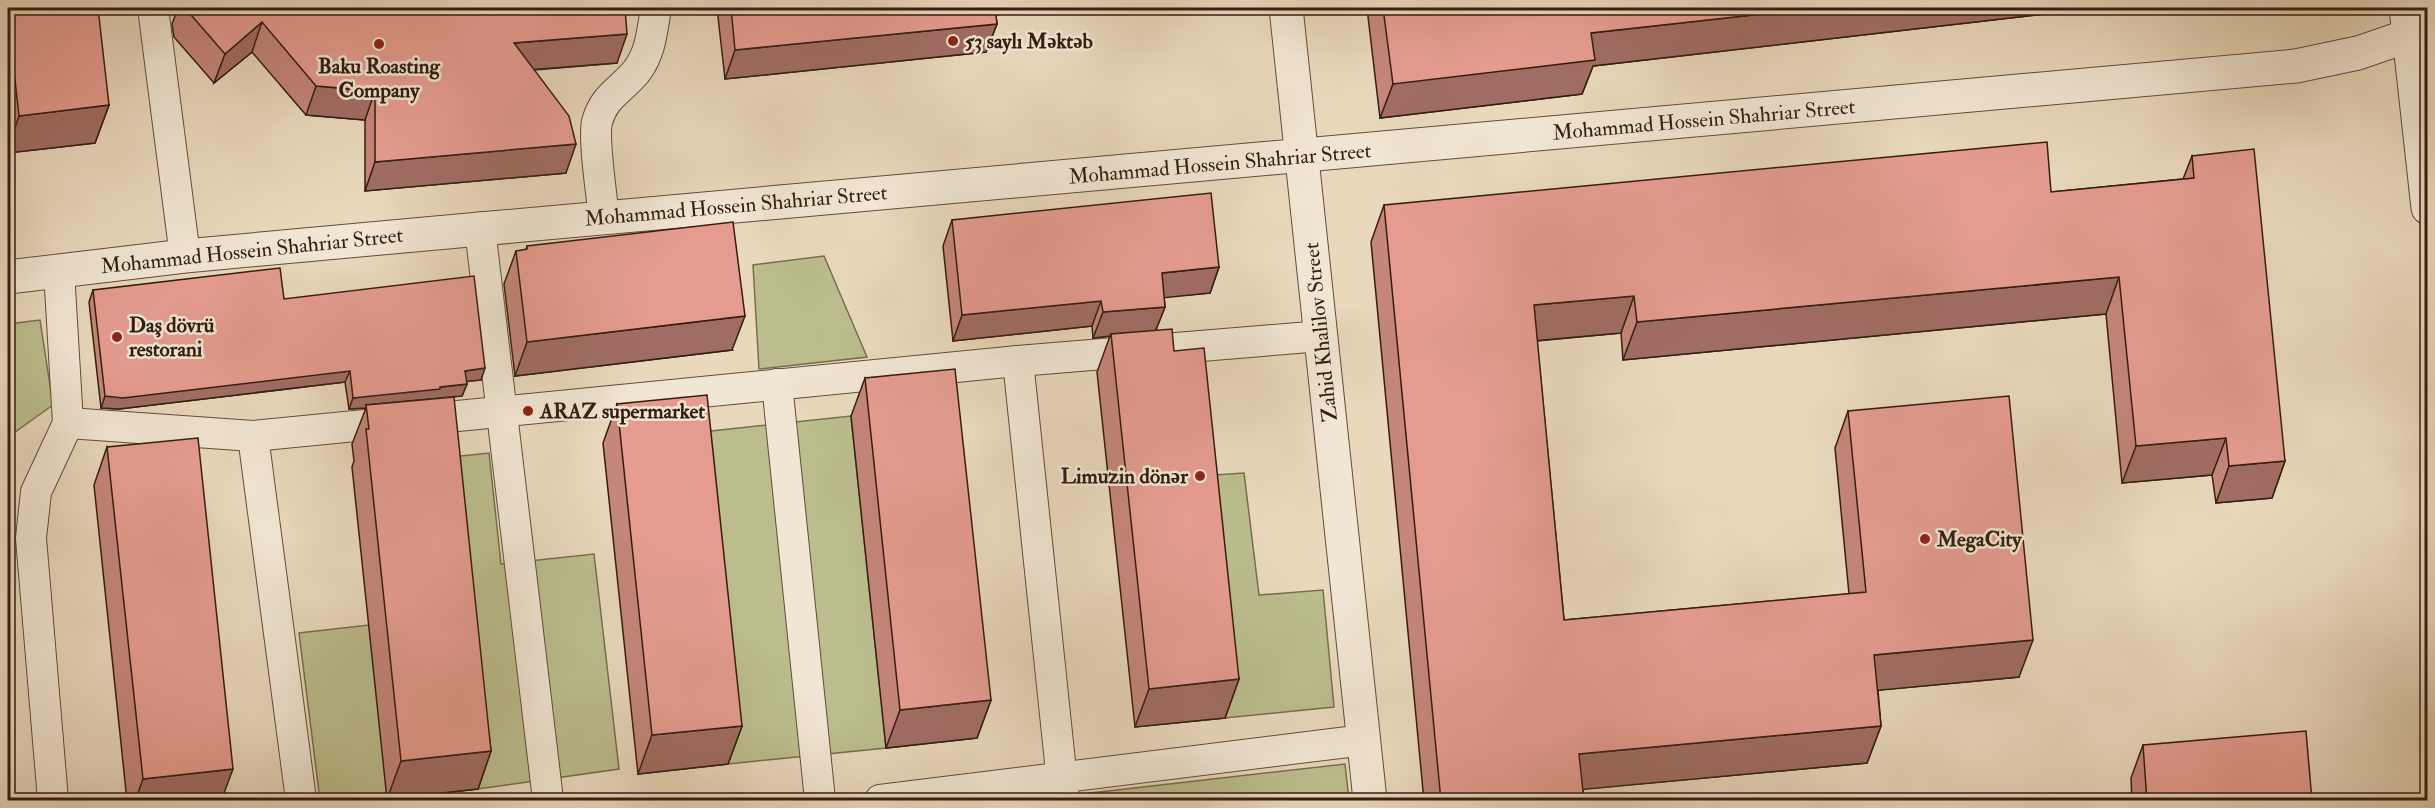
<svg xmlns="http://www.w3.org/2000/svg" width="2435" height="808" font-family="'IM FELL Double Pica',serif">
<rect width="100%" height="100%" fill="#e9d8bc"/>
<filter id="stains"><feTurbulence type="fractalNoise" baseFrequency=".00333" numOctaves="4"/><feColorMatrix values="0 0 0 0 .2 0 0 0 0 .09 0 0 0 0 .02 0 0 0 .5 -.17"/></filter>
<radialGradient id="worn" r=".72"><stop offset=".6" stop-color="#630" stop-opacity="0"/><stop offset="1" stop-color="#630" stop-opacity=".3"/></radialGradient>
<g fill="#bbbd8d" stroke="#786d4e" stroke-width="1.5">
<path d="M 824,256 L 867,357 L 759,369 L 753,265 Z"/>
<path d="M 40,320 L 53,405 L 8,437 L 8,324 Z"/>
<path d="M 851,416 L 886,748 L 728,764 L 693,433 Z"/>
<path d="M 489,453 L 501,564 L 594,554 L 619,769 L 478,789 L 442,458 Z"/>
<path d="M 1244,473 L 1259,595 L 1323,590 L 1334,707 L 1225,718 L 1200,476 Z"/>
<path d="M 369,625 L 388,800 L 320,800 L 299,633 Z"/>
<path d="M 1345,764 L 1349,800 L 1083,800 L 1082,794 Z"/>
</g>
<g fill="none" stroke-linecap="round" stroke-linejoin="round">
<g stroke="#614c3b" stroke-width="32">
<g id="service">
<path d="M 153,8 L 185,256"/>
<path d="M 604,218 C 602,197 593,139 597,122 C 604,96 620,91 636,72 C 651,53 652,31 656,8"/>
<path d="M 480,229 L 548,800"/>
<path d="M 1018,361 L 1064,800"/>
<path d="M 777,384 L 820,800"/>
<path d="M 68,423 L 253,436 L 1018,361 L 1322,336"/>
<path d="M 253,436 L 301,800"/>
<path d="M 53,800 L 31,538 L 36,492 L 68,423 L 59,271"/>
<path d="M 880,800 L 1364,740"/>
</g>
</g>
<g stroke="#614c3b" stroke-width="35">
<g id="minor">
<path d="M 1286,8 L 1370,800"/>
<path d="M 2406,8 L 2428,208"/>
<path d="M 480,229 L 2296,66 L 2358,53 L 2428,29"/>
</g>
</g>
<g stroke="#614c3b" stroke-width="35">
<path id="tertiary" d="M 8,277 L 185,256 L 480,229"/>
</g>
<use href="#service" stroke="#f1e6d3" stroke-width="30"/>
<use href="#minor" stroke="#f1e6d3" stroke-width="33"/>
<use href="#tertiary" stroke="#f1e6d3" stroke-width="33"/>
</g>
<g fill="#c5867b" stroke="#341d10" stroke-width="1.5">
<path d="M 8,8 L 109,105 L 95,143 L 8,153 Z"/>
<path d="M 178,8 L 625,8 L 617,63 L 534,70 L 566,173 L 365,191 L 365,120 L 306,115 L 252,52 L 214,83 L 174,37 L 172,24 Z"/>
<path d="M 717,8 L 995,8 L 997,24 L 986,52 L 725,79 Z"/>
<path d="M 1367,8 L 2098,8 L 1593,66 L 1582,94 L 1380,118 Z"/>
<path d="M 2192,156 L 2285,461 L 2272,498 L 2216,503 L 2212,475 L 2122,483 L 2106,314 L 1623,360 L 1621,333 L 1537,341 L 1564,620 L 1849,594 L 1835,448 L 1848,411 L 2019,677 L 1878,690 L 1881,726 L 1867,763 L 1583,789 L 1584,801 L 1424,801 L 1371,242 L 1384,205 L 2051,192 L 2183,179 Z"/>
<path d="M 952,220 L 1219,267 L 1210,293 L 1164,297 L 1165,307 L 1156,330 L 1174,351 L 1239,679 L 1225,718 L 1135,727 L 1097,372 L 1110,336 L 1093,338 L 1092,326 L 953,341 L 943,246 Z"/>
<path d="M 527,246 L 732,350 L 515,376 L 504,284 L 516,251 L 526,250 Z"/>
<path d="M 93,290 L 481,380 L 466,381 L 467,384 L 462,396 L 447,397 L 491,751 L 478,789 L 387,799 L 352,467 L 354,461 L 352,444 L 366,408 L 349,409 L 345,382 L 119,409 L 101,408 L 89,302 Z"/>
<path d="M 865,378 L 991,700 L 977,738 L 886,748 L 851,416 Z"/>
<path d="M 617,404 L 742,726 L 728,764 L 638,774 L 603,443 Z"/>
<path d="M 107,447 L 221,801 L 127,801 L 94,485 Z"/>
<path d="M 2143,745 L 2312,801 L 2132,801 L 2131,778 Z"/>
</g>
<g fill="#a06d64" stroke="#341d10" stroke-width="1.5">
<path d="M 1816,8 L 2098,8 L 1593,66 L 1582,94 L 1380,118 L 1393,84 L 1591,33 Z"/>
<path d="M 262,22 L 252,52 L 214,83 L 225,54 Z"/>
<path d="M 997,24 L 986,52 L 725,79 L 735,50 Z"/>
<path d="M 627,34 L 617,63 L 503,72 L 514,43 Z"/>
<path d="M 316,86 L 375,91 L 365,120 L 306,115 Z"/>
<path d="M 109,105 L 95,143 L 8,153 L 8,148 L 19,116 Z"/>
<path d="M 576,144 L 566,173 L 365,191 L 375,162 Z"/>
<path d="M 1219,267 L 1210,293 L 1152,299 L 1162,273 Z"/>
<path d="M 2119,277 L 2106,314 L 1623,360 L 1637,322 Z"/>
<path d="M 1634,296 L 1621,333 L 1520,342 L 1534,305 Z"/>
<path d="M 1101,301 L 1092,326 L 953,341 L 962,315 Z"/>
<path d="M 1165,307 L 1155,332 L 1111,334 L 1110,336 L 1093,338 L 1103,312 Z"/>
<path d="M 745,316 L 732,350 L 515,376 L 527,342 Z"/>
<path d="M 485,368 L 481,380 L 461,382 L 465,371 Z"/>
<path d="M 350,371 L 345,382 L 119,409 L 101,408 L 105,396 Z"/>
<path d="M 467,384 L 462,396 L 366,405 L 366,408 L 349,409 L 353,398 Z"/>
<path d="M 2226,438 L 2212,475 L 2122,483 L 2136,446 Z"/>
<path d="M 2285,461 L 2272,498 L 2216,503 L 2229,466 Z"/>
<path d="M 2033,640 L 2019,677 L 1861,692 L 1874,655 Z"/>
<path d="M 1239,679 L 1225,718 L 1135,727 L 1149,689 Z"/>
<path d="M 991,700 L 977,738 L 886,748 L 900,710 Z"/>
<path d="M 742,726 L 728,764 L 638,774 L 652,735 Z"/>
<path d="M 1881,726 L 1867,763 L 1566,791 L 1579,754 Z"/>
<path d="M 491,751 L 478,789 L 387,799 L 401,761 Z"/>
<path d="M 233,769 L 221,801 L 135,801 L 143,779 Z"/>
</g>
<g fill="#e59c8f" stroke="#341d10" stroke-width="1.5">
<path d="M 8,8 L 98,8 L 109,105 L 19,116 L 8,17 Z"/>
<path d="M 185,8 L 625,8 L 627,34 L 514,43 L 569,116 L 576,144 L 375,162 L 375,91 L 316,86 L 262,22 L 225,54 Z"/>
<path d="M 731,8 L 995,8 L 997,24 L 735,50 Z"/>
<path d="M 1383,8 L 1816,8 L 1591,33 L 1595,60 L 1393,84 Z"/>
<path d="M 2047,142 L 2051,192 L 2194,178 L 2192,156 L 2254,149 L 2285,461 L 2229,466 L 2226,438 L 2136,446 L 2119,277 L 1637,322 L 1634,296 L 1534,305 L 1564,620 L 1866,592 L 1848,411 L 2009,396 L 2033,640 L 1874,655 L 1881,726 L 1579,754 L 1584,801 L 1441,801 L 1384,205 Z"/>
<path d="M 1211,193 L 1219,267 L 1162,273 L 1165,307 L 1103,312 L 1101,301 L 962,315 L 952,220 Z"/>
<path d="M 733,222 L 745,316 L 527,342 L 516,251 L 527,249 L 527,246 Z"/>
<path d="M 280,268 L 284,299 L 474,276 L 485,368 L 465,371 L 467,384 L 440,387 L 440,389 L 353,398 L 350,371 L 123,398 L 105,396 L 93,290 Z"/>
<path d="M 1172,329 L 1174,351 L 1204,348 L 1239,679 L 1149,689 L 1111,334 Z"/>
<path d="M 955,369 L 991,700 L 900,710 L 865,378 Z"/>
<path d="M 707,395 L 742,726 L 652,735 L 617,404 Z"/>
<path d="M 454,397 L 491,751 L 401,761 L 366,429 L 369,429 L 366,405 Z"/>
<path d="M 198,438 L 233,769 L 143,779 L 107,447 Z"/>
<path d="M 2306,731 L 2312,801 L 2147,801 L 2143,745 Z"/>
</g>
<g fill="#8f2418" stroke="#f1e6d3" stroke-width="2">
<circle cx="953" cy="41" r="6"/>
<circle cx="379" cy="44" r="6"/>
<circle cx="117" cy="337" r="6"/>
<circle cx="528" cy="411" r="6"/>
<circle cx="1200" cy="476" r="6"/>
<circle cx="1925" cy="539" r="6"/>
</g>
<g text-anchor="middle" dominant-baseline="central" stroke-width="5" stroke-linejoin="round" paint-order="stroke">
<g font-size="21" font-weight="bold" fill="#341d10" stroke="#f1e6d3" text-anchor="start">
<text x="965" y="41">53 saylı Məktəb</text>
<text x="379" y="66" text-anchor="middle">Baku Roasting<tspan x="379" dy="24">Company</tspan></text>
<text x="129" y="325">Daş dövrü<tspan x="129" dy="24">restorani</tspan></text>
<text x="540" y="411">ARAZ supermarket</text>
<text x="1188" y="476" text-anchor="end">Limuzin dönər</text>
<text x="1937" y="539">MegaCity</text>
</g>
<g font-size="21" fill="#341d10" stroke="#f1e6d3">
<text transform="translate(1704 120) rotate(-5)">Mohammad Hossein Shahriar Street</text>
<text transform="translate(1220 164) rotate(-5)">Mohammad Hossein Shahriar Street</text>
<text transform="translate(736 206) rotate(-5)">Mohammad Hossein Shahriar Street</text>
<text transform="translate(252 251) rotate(-6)">Mohammad Hossein Shahriar Street</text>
<text transform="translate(1321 332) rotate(-96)">Zahid Khalilov Street</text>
</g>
</g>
<rect width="2435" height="808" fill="none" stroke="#e9d8bc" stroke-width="30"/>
<rect x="9" y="9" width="2417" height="790" fill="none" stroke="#341d10" stroke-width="3"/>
<rect x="15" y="15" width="2405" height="778" fill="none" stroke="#341d10" stroke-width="1.5"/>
<rect width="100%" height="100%" filter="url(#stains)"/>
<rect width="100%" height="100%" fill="url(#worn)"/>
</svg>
